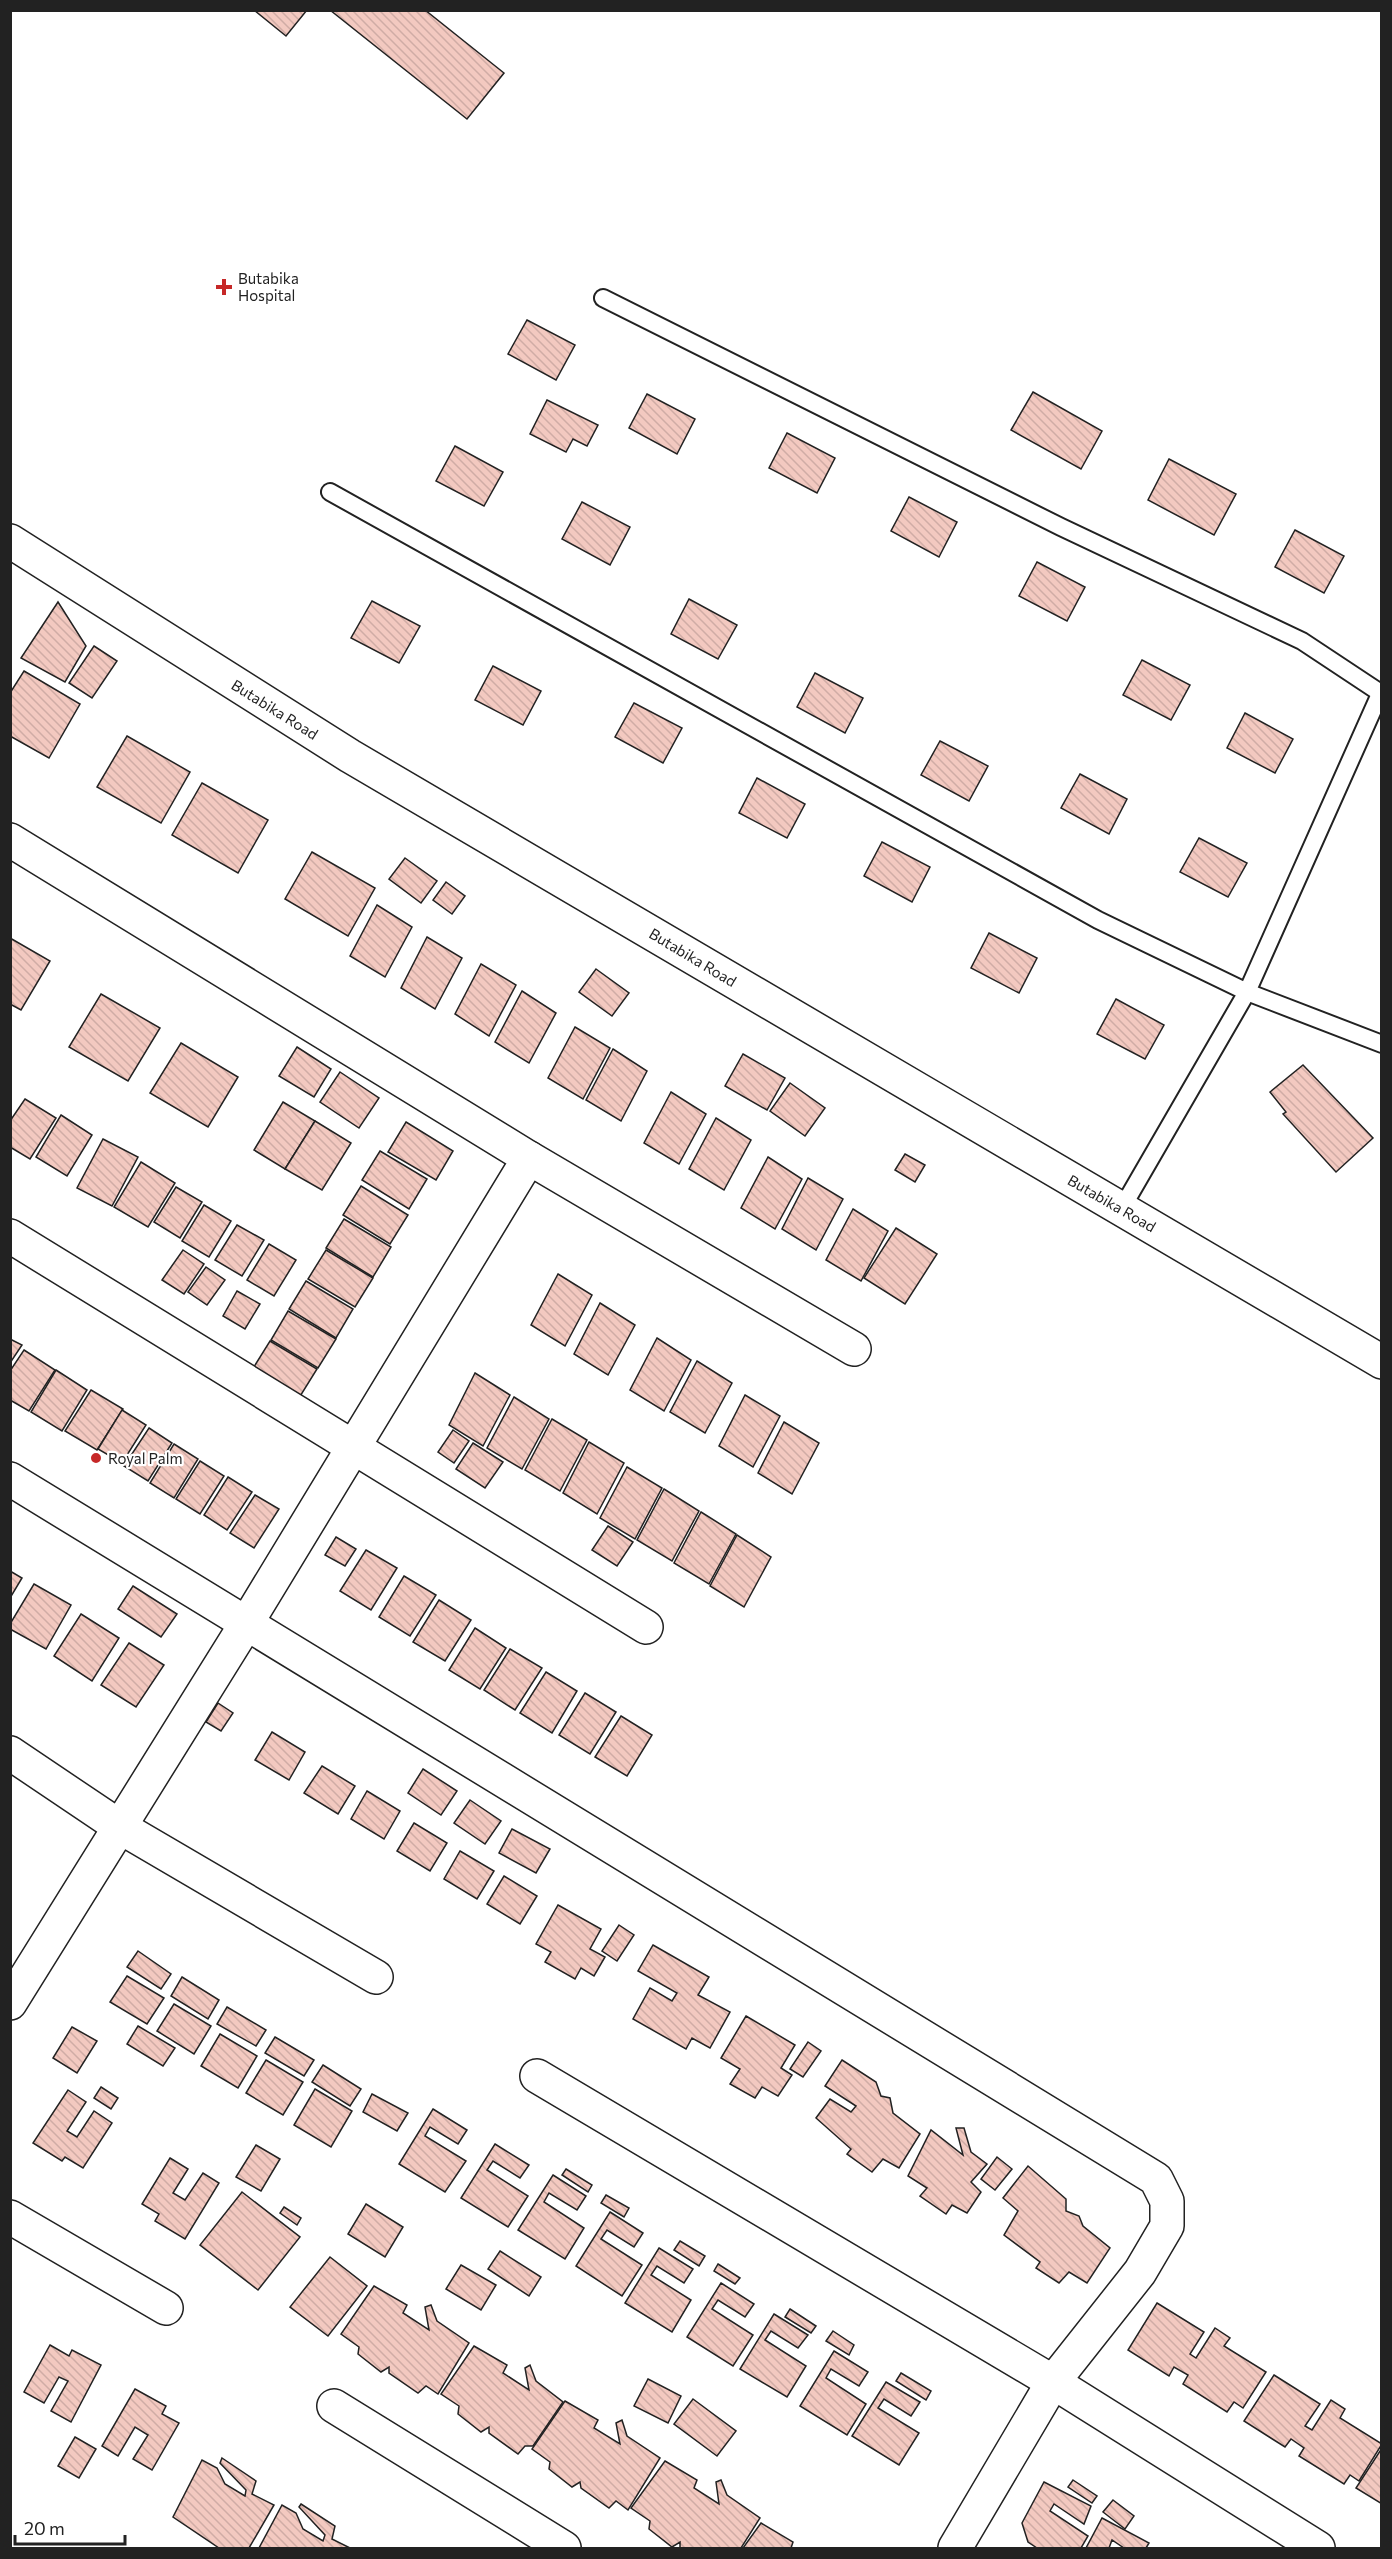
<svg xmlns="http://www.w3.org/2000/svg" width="1392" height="2559" font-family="Commissioner,sans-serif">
<defs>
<pattern id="building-back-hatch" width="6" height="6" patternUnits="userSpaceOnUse" patternTransform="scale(1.5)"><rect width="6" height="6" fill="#f3c9c0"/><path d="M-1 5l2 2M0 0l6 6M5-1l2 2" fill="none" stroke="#d0aca5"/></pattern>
</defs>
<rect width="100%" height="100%" fill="#fff"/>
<g fill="url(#building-back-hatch)" stroke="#222" stroke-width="1.5">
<path d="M 254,10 L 307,10 L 286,36 Z"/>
<path d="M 330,10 L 425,10 L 504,73 L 467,119 Z"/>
<path d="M 527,320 L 575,345 L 556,380 L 508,354 Z"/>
<path d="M 1033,392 L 1102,431 L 1081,469 L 1011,430 Z"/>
<path d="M 647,394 L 695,419 L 677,454 L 629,428 Z"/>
<path d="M 547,400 L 598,425 L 587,446 L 573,439 L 566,452 L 530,434 Z"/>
<path d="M 787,433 L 835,458 L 817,493 L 769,468 Z"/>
<path d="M 455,446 L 503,472 L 484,506 L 436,481 Z"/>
<path d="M 1169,459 L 1236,494 L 1214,535 L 1148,500 Z"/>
<path d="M 909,497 L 957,522 L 939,557 L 891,531 Z"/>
<path d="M 582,502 L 630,527 L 610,565 L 562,539 Z"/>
<path d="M 1295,530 L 1344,556 L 1324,593 L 1275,567 Z"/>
<path d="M 1037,562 L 1085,587 L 1067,621 L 1019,596 Z"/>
<path d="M 689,599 L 737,625 L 718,659 L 671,634 Z"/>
<path d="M 372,601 L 420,626 L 399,663 L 351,638 Z"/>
<path d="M 58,602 L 86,646 L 65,682 L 21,658 Z"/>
<path d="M 94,646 L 117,661 L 92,698 L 69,683 Z"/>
<path d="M 1142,660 L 1190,685 L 1171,720 L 1123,695 Z"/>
<path d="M 493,666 L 541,691 L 523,725 L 475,700 Z"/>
<path d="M 24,671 L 80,704 L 49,758 L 10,736 L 10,693 Z"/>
<path d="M 815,673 L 863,698 L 845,733 L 797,707 Z"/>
<path d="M 634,703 L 682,728 L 663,763 L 615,737 Z"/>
<path d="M 1245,713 L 1293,739 L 1275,773 L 1227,748 Z"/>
<path d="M 127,736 L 190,772 L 161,823 L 97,787 Z"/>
<path d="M 940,741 L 988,766 L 969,801 L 921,775 Z"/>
<path d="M 1080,774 L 1127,799 L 1109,834 L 1061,808 Z"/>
<path d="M 757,778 L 805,804 L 787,838 L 739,813 Z"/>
<path d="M 202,783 L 268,820 L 238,873 L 172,835 Z"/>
<path d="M 1199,838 L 1247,863 L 1228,897 L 1180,872 Z"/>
<path d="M 882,842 L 930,867 L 912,902 L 864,876 Z"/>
<path d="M 312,852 L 375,888 L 348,936 L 285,899 Z"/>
<path d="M 405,858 L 437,881 L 421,903 L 389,879 Z"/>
<path d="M 446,882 L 465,896 L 452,914 L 433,900 Z"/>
<path d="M 377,905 L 412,927 L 385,977 L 350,956 Z"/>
<path d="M 989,933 L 1037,958 L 1019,993 L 971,968 Z"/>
<path d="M 427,937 L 462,958 L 435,1009 L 401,988 Z"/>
<path d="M 10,938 L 50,961 L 21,1010 L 10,1004 Z"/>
<path d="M 481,964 L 516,985 L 489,1036 L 455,1014 Z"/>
<path d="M 596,969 L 629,993 L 612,1016 L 579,992 Z"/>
<path d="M 522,991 L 556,1013 L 529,1063 L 495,1042 Z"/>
<path d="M 101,994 L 160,1028 L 128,1081 L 69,1047 Z"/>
<path d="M 1116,999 L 1164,1025 L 1145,1059 L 1097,1034 Z"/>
<path d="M 575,1027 L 610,1048 L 583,1099 L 548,1078 Z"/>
<path d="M 181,1043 L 238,1077 L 208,1127 L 150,1093 Z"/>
<path d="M 297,1047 L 331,1069 L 314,1097 L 279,1076 Z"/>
<path d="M 613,1049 L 647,1071 L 621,1121 L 586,1100 Z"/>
<path d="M 743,1054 L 785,1078 L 767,1110 L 725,1086 Z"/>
<path d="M 1303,1065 L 1373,1138 L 1336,1172 L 1283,1114 L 1286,1112 L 1270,1092 Z"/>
<path d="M 340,1072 L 379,1098 L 359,1128 L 320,1102 Z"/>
<path d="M 790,1083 L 825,1108 L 805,1136 L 770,1111 Z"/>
<path d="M 671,1092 L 706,1114 L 679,1164 L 644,1143 Z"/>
<path d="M 25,1099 L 56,1118 L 30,1159 L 10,1147 L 10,1121 Z"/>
<path d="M 283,1102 L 315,1121 L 285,1169 L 254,1150 Z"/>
<path d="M 61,1115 L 92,1135 L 67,1176 L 36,1157 Z"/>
<path d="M 716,1118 L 751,1140 L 724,1190 L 689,1169 Z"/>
<path d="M 315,1121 L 351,1143 L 322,1190 L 285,1169 Z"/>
<path d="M 406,1122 L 453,1151 L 436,1180 L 388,1152 Z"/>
<path d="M 103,1139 L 138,1157 L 112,1206 L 77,1188 Z"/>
<path d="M 380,1151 L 427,1179 L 409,1209 L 362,1180 Z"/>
<path d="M 905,1154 L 925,1165 L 915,1182 L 895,1170 Z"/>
<path d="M 768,1157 L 802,1179 L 775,1229 L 741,1208 Z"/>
<path d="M 141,1162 L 175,1183 L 148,1227 L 114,1207 Z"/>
<path d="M 808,1178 L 843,1199 L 816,1250 L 782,1229 Z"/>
<path d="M 361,1186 L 408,1215 L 390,1244 L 343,1215 Z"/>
<path d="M 176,1187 L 202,1202 L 180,1238 L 154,1222 Z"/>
<path d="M 204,1205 L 231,1221 L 209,1257 L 182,1241 Z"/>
<path d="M 853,1209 L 888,1231 L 861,1281 L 826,1260 Z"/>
<path d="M 344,1219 L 391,1247 L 373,1277 L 326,1248 Z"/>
<path d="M 237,1225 L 264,1240 L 242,1276 L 215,1260 Z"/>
<path d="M 896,1228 L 937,1254 L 905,1304 L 864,1278 Z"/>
<path d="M 269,1244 L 296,1260 L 274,1296 L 247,1280 Z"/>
<path d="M 183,1250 L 204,1264 L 184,1294 L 162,1280 Z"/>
<path d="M 326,1250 L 373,1278 L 355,1307 L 308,1279 Z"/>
<path d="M 206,1267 L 225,1280 L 207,1305 L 188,1292 Z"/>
<path d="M 558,1274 L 592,1295 L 565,1346 L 531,1325 Z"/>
<path d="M 306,1281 L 353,1309 L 336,1338 L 289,1309 Z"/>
<path d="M 237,1291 L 260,1304 L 245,1329 L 223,1316 Z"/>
<path d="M 600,1303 L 635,1325 L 608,1375 L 574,1354 Z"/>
<path d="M 288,1311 L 336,1339 L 318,1368 L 271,1340 Z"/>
<path d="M 657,1338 L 691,1360 L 664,1411 L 630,1390 Z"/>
<path d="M 10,1339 L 22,1345 L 10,1363 Z"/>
<path d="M 270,1341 L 317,1369 L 299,1398 L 252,1370 Z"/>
<path d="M 24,1350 L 55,1370 L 29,1411 L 10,1400 L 10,1371 Z"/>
<path d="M 697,1361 L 732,1383 L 705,1433 L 670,1412 Z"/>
<path d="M 56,1370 L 87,1390 L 62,1431 L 31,1412 Z"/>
<path d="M 475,1373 L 510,1395 L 483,1446 L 449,1425 Z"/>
<path d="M 91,1390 L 123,1409 L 97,1450 L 65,1431 Z"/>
<path d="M 745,1395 L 780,1416 L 753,1467 L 719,1446 Z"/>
<path d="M 514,1397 L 549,1419 L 522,1469 L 487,1448 Z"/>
<path d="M 122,1410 L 146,1425 L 122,1463 L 98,1449 Z"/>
<path d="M 552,1419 L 587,1440 L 560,1491 L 525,1470 Z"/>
<path d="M 784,1422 L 819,1443 L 792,1494 L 758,1473 Z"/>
<path d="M 149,1428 L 172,1443 L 148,1481 L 124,1466 Z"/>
<path d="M 453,1430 L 469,1441 L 454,1463 L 438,1452 Z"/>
<path d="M 589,1442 L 624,1463 L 597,1514 L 563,1493 Z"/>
<path d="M 473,1443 L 503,1462 L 485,1488 L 456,1469 Z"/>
<path d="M 174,1444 L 198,1459 L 174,1498 L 150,1483 Z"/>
<path d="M 200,1461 L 224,1476 L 200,1514 L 176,1499 Z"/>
<path d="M 627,1467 L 662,1488 L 635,1539 L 600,1518 Z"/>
<path d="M 228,1477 L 252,1492 L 227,1530 L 204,1515 Z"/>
<path d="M 664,1489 L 699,1511 L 672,1561 L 637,1540 Z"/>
<path d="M 255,1495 L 279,1509 L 254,1548 L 230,1533 Z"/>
<path d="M 701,1512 L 736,1534 L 709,1584 L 674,1563 Z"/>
<path d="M 608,1526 L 633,1542 L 617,1566 L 592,1550 Z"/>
<path d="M 737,1535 L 771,1557 L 744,1607 L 710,1586 Z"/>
<path d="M 336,1537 L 356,1549 L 345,1566 L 325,1555 Z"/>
<path d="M 366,1550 L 397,1568 L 371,1610 L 340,1591 Z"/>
<path d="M 10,1571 L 22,1578 L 10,1598 Z"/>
<path d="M 404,1576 L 436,1595 L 410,1636 L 379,1617 Z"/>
<path d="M 34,1584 L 71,1605 L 46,1649 L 10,1629 L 10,1624 Z"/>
<path d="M 133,1586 L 177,1614 L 161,1637 L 118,1609 Z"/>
<path d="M 439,1600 L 471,1620 L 445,1661 L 413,1642 Z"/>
<path d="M 81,1614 L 119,1638 L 92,1681 L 54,1656 Z"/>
<path d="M 475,1628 L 506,1648 L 480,1689 L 449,1670 Z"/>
<path d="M 129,1643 L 164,1665 L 136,1707 L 101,1685 Z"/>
<path d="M 510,1649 L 542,1668 L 515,1710 L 484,1690 Z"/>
<path d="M 546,1672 L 577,1691 L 552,1733 L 520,1713 Z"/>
<path d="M 585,1693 L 616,1712 L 590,1754 L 559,1735 Z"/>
<path d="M 218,1703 L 233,1713 L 221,1731 L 206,1722 Z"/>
<path d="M 621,1716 L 652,1735 L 627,1776 L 595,1757 Z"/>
<path d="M 272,1732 L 305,1752 L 289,1780 L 255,1760 Z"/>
<path d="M 322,1766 L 355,1786 L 338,1814 L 304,1793 Z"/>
<path d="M 423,1769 L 457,1791 L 441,1815 L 408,1793 Z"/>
<path d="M 367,1791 L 400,1811 L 384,1839 L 351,1819 Z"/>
<path d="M 470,1800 L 501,1821 L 485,1844 L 454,1823 Z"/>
<path d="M 414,1823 L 447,1843 L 430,1871 L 397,1851 Z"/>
<path d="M 512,1829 L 550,1849 L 536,1873 L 499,1853 Z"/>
<path d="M 460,1851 L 494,1871 L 477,1899 L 444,1879 Z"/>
<path d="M 504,1876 L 537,1896 L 520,1924 L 487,1904 Z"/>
<path d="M 558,1905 L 601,1929 L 590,1949 L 605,1957 L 594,1976 L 581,1968 L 575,1979 L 545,1962 L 551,1952 L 536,1944 Z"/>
<path d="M 619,1925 L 634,1935 L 617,1961 L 602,1951 Z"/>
<path d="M 653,1945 L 709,1977 L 698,1995 L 730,2012 L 710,2048 L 692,2038 L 686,2049 L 633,2019 L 650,1988 L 672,2001 L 677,1993 L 638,1971 Z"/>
<path d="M 138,1951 L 171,1974 L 161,1989 L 127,1967 Z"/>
<path d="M 127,1976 L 164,1998 L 147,2024 L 110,2002 Z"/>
<path d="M 182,1977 L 219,2000 L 208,2019 L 171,1996 Z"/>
<path d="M 174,2004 L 211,2026 L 194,2054 L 157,2031 Z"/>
<path d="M 227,2007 L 266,2030 L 256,2046 L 217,2024 Z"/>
<path d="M 746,2016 L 795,2045 L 781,2068 L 792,2075 L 778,2096 L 762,2087 L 755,2098 L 730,2084 L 740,2069 L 721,2058 Z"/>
<path d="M 138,2026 L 175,2048 L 163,2066 L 127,2044 Z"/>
<path d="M 72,2027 L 97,2041 L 77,2073 L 53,2058 Z"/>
<path d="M 220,2034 L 257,2056 L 238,2088 L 201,2066 Z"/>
<path d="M 275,2037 L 314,2060 L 304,2076 L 265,2053 Z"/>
<path d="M 808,2042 L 821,2051 L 803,2077 L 790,2069 Z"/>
<path d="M 266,2060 L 303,2082 L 283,2115 L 246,2093 Z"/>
<path d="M 842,2060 L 876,2082 L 881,2096 L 890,2098 L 893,2113 L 920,2134 L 899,2168 L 883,2159 L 872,2172 L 847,2154 L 851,2149 L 816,2118 L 830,2099 L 851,2112 L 856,2106 L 825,2086 Z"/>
<path d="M 323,2065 L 361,2089 L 350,2106 L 312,2082 Z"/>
<path d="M 101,2087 L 118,2098 L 111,2109 L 94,2098 Z"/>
<path d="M 315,2089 L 352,2111 L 331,2147 L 294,2125 Z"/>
<path d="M 68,2090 L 86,2102 L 67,2131 L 77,2137 L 94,2111 L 112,2123 L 83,2168 L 65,2157 L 62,2161 L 33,2143 Z"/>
<path d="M 372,2094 L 408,2113 L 397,2131 L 363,2112 Z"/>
<path d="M 433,2109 L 467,2130 L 458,2144 L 430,2127 L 425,2136 L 466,2161 L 445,2192 L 399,2164 Z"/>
<path d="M 956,2128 L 964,2128 L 971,2152 L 987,2164 L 971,2182 L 981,2192 L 967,2213 L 952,2205 L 946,2214 L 920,2196 L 927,2188 L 908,2176 L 931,2130 L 963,2155 Z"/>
<path d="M 495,2144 L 529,2165 L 520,2178 L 493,2161 L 487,2170 L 528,2196 L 508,2227 L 461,2198 Z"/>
<path d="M 256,2145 L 280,2159 L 261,2191 L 236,2177 Z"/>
<path d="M 997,2157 L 1012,2169 L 995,2190 L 981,2179 Z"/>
<path d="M 170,2158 L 188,2169 L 173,2193 L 185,2200 L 203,2173 L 219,2183 L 185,2239 L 155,2221 L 159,2214 L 142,2204 Z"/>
<path d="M 1028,2166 L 1066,2199 L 1066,2211 L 1079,2216 L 1083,2226 L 1110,2248 L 1087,2283 L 1069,2272 L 1059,2283 L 1036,2268 L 1040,2262 L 1004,2235 L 1018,2211 L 1003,2198 Z"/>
<path d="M 566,2169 L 592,2185 L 588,2192 L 562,2175 Z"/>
<path d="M 553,2175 L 586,2196 L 577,2210 L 549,2193 L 544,2202 L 584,2228 L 565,2259 L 518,2230 Z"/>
<path d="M 242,2192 L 300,2237 L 258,2290 L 200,2245 Z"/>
<path d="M 606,2195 L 629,2208 L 624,2217 L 601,2203 Z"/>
<path d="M 366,2204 L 403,2227 L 385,2257 L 348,2234 Z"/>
<path d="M 284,2207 L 301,2218 L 297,2225 L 280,2213 Z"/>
<path d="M 610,2212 L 643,2233 L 634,2247 L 607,2230 L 601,2239 L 642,2265 L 622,2296 L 576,2266 Z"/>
<path d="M 680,2241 L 705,2256 L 699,2266 L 674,2250 Z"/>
<path d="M 659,2248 L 693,2269 L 684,2283 L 657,2266 L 651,2275 L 691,2300 L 672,2332 L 625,2303 Z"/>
<path d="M 500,2251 L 541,2277 L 529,2296 L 488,2269 Z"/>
<path d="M 330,2257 L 367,2286 L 328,2336 L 290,2307 Z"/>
<path d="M 718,2264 L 740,2278 L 735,2284 L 714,2271 Z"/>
<path d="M 461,2265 L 496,2285 L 481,2310 L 446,2289 Z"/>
<path d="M 721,2283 L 754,2304 L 745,2317 L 718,2300 L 712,2309 L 753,2335 L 733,2366 L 687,2337 Z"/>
<path d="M 374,2286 L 407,2305 L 403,2313 L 429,2330 L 425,2307 L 431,2305 L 437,2321 L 469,2343 L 438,2394 L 426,2386 L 418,2393 L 389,2373 L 389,2367 L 381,2372 L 358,2354 L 359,2347 L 341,2334 Z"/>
<path d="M 1157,2303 L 1204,2332 L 1190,2354 L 1196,2358 L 1215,2328 L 1230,2338 L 1224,2346 L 1266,2372 L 1243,2408 L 1234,2402 L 1227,2412 L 1183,2384 L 1188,2375 L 1174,2367 L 1169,2376 L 1128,2350 Z"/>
<path d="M 790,2309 L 816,2326 L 811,2333 L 785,2317 Z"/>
<path d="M 774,2314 L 808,2335 L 798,2348 L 771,2331 L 765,2340 L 806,2366 L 787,2397 L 740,2369 Z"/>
<path d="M 833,2331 L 854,2345 L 849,2355 L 826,2341 Z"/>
<path d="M 50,2345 L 69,2356 L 72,2350 L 101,2365 L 71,2422 L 51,2411 L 68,2381 L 59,2377 L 44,2403 L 24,2392 Z"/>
<path d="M 474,2346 L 507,2365 L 503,2373 L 529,2390 L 525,2368 L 530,2365 L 536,2381 L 563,2402 L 533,2446 L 525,2446 L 518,2454 L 489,2433 L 489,2427 L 481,2432 L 458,2414 L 459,2406 L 441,2394 Z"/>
<path d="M 834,2351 L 868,2372 L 859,2386 L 831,2369 L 826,2378 L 866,2404 L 847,2435 L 800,2406 Z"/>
<path d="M 901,2373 L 931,2391 L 926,2400 L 896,2381 Z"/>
<path d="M 1274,2375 L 1320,2404 L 1305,2426 L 1312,2430 L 1331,2400 L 1345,2409 L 1340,2418 L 1382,2444 L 1359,2481 L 1350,2475 L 1344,2484 L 1299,2456 L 1304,2448 L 1291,2439 L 1285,2447 L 1244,2421 Z"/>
<path d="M 648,2379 L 681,2396 L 668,2423 L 634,2406 Z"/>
<path d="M 886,2382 L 920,2402 L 911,2416 L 884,2399 L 878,2408 L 919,2433 L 899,2465 L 852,2436 Z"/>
<path d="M 135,2389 L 166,2406 L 162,2414 L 179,2423 L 152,2470 L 133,2459 L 148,2435 L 135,2427 L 118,2456 L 102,2446 Z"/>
<path d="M 693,2399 L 736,2431 L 717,2456 L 674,2424 Z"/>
<path d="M 565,2401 L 598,2420 L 594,2428 L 620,2444 L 616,2423 L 622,2420 L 627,2436 L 660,2458 L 628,2510 L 616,2501 L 609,2508 L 581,2488 L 580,2482 L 572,2487 L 549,2469 L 550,2462 L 532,2449 Z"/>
<path d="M 75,2437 L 96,2449 L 79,2478 L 58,2466 Z"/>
<path d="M 1382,2448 L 1382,2504 L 1356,2488 Z"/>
<path d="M 222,2458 L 256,2481 L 252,2494 L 274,2505 L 249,2548 L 219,2548 L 173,2517 L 202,2460 L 217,2468 L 225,2484 L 245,2496 L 246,2490 L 220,2463 Z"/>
<path d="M 665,2461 L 697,2480 L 694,2488 L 719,2504 L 716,2482 L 721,2480 L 727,2495 L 760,2518 L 741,2548 L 680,2548 L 680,2542 L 672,2547 L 649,2529 L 650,2521 L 631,2508 Z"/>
<path d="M 1073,2480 L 1097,2496 L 1092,2503 L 1068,2487 Z"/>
<path d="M 1044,2482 L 1091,2506 L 1084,2524 L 1054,2504 L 1050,2511 L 1088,2536 L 1081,2548 L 1037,2548 L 1028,2542 L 1022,2523 Z"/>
<path d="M 1113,2500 L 1134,2516 L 1125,2529 L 1103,2512 Z"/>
<path d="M 301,2504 L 335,2526 L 332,2539 L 350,2548 L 259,2548 L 282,2505 L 296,2513 L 303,2529 L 323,2541 L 325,2535 L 299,2507 Z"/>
<path d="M 1102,2518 L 1149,2543 L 1146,2548 L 1124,2548 L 1112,2540 L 1109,2548 L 1086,2548 Z"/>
<path d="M 761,2523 L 793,2542 L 791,2548 L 743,2548 Z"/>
</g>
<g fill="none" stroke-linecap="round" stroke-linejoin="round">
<g stroke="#222" stroke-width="20">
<g id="service">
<path d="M 603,298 L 1061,527 L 1302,641 L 1382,694"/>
<path d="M 330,492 L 1098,920 L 1247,992 L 1382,1044"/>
<path d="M 1122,1208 L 1247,992 L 1380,694"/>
</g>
</g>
<g stroke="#222" stroke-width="36">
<g id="minor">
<path d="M 10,541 L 350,756 L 1382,1362"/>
<path d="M 10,840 L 529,1158 L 246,1624 L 10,2003"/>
<path d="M 529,1158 L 854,1349"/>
<path d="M 10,1236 L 646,1627"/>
<path d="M 10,1479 L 1156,2179 L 1167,2201 L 1167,2226 L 1140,2272 L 1053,2382 L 955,2548"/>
<path d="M 10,1753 L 120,1827 L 376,1977"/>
<path d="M 537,2076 L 1053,2382 L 1318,2548"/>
<path d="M 10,2217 L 166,2308"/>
<path d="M 334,2406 L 564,2548"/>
</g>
</g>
<use href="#service" stroke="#fff" stroke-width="16"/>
<use href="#minor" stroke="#fff" stroke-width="33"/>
</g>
<g fill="#c62828" stroke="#fff" stroke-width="2">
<path d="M221 278h6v6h6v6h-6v6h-6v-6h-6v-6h6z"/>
<circle cx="96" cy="1458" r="6"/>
</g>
<g text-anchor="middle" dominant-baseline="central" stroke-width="4.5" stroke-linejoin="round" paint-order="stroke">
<g font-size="15" fill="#222" stroke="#fff" text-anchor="start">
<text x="238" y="278">Butabika<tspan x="238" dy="17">Hospital</tspan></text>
<text x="108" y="1458">Royal Palm</text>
</g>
<g font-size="15" fill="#222" stroke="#fff">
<text transform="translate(275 709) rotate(32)">Butabika Road</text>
<text transform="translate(693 957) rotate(31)">Butabika Road</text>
<text transform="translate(1112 1203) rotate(30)">Butabika Road</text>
</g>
</g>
<rect width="1392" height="2559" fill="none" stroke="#222222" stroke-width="24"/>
<path d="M15 2535v9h110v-9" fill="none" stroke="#222222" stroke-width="3"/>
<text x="24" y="2535" font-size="18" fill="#222222" stroke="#ffffff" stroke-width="4.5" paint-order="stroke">20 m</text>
</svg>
